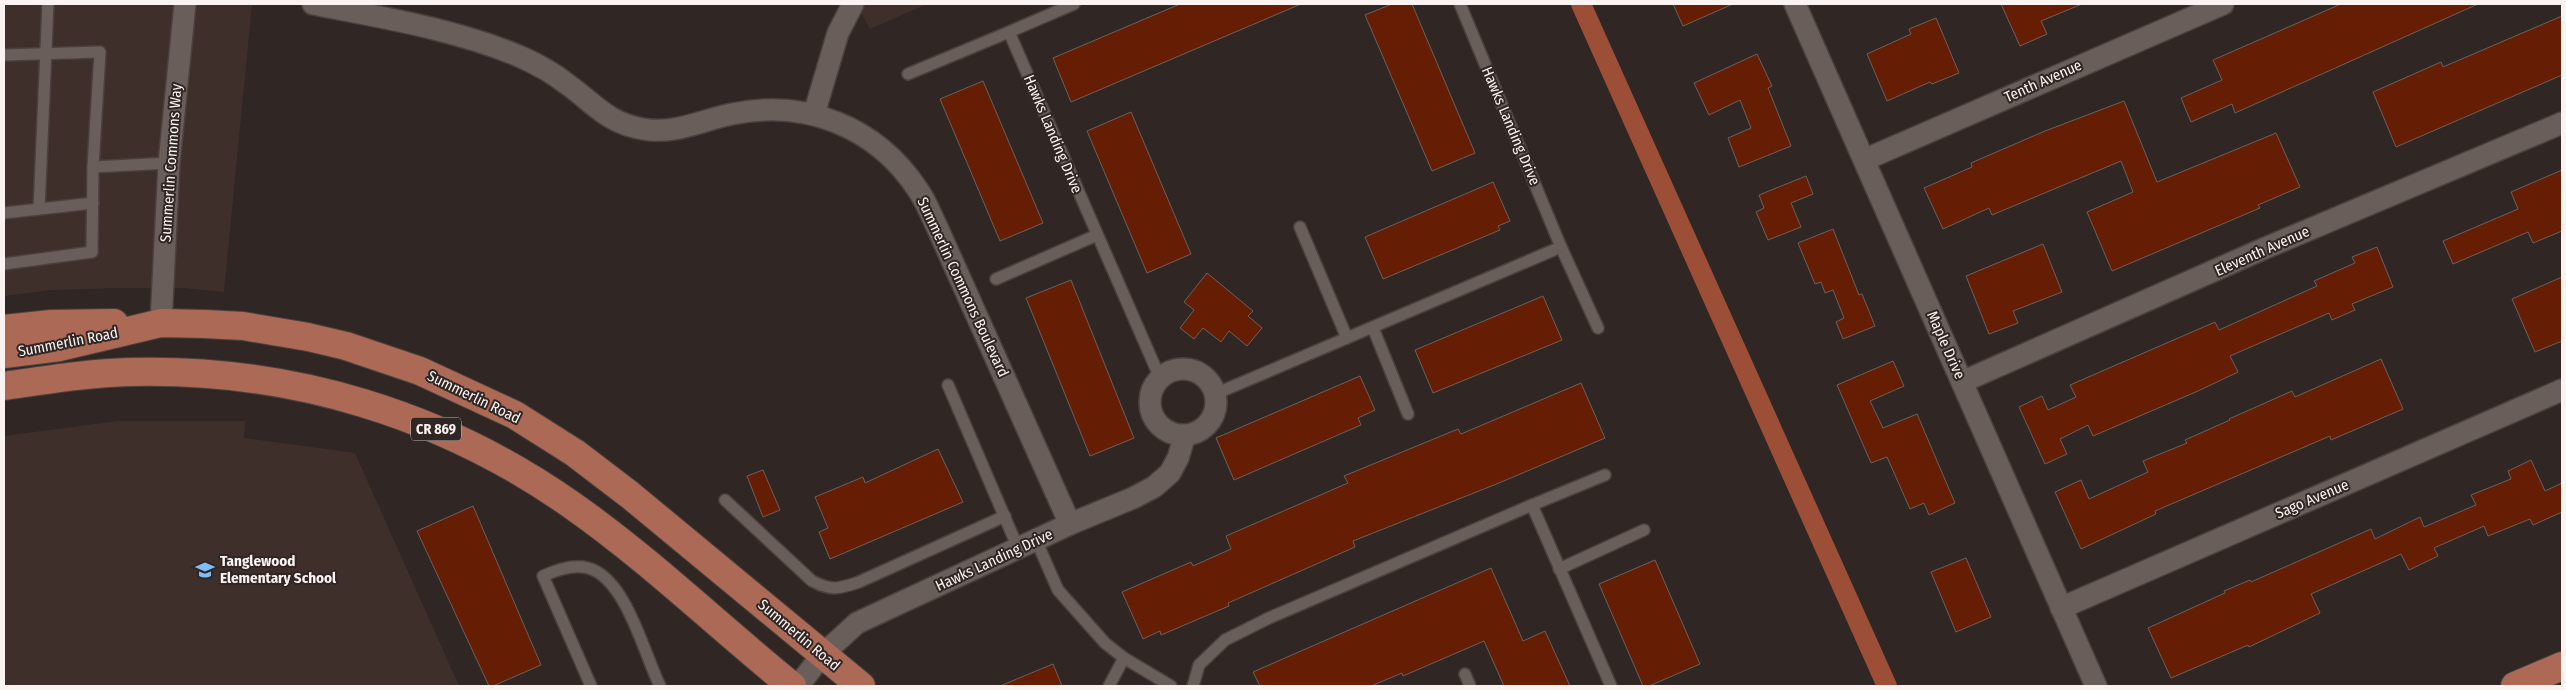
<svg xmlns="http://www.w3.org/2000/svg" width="2566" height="690" font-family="'Fira Sans Condensed',sans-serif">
<rect width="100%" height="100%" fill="#302623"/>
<g fill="#3f2f2a">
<path d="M 4,4 L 252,4 L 224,292 L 183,288 L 117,288 L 51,290 L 4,296 Z"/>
<path d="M 856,4 L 927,4 L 870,29 Z"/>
<path d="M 118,421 L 245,421 L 244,438 L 355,453 L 459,686 L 4,686 L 4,436 Z"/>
</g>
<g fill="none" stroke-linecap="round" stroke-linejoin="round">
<path stroke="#9c4e37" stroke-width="20" d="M 1581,4 L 1887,686"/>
</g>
<g fill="#651d04" stroke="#6d615e">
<path d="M 1180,4 L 1301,4 L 1071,102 L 1053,58 Z"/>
<path d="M 1392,4 L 1412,4 L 1475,153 L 1432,171 L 1365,15 Z"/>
<path d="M 1673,4 L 1733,4 L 1683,26 Z"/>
<path d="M 2001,4 L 2082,4 L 2041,21 L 2047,34 L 2020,46 Z"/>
<path d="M 2341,4 L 2478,4 L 2235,113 L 2232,104 L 2191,122 L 2181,98 L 2222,80 L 2213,60 Z"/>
<path d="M 2562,16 L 2562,75 L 2396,147 L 2373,92 L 2441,62 L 2443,67 Z"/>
<path d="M 1936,18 L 1959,73 L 1932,84 L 1930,82 L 1887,101 L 1867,54 L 1911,34 L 1909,29 Z"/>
<path d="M 1757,54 L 1772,86 L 1768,88 L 1791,146 L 1739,167 L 1728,138 L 1751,128 L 1740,100 L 1709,115 L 1694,83 Z"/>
<path d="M 983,81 L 1043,223 L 1000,241 L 940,99 Z"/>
<path d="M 2124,101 L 2157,182 L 2276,133 L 2300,187 L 2258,205 L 2260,208 L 2112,271 L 2087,212 L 2133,192 L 2121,161 L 1992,215 L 1989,208 L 1943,229 L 1924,188 L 1972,167 L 1971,163 L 2045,131 Z"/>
<path d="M 1131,112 L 1191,254 L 1147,273 L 1087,131 Z"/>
<path d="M 2562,170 L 2562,231 L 2533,243 L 2528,232 L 2453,264 L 2443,241 L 2518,209 L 2511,192 Z"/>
<path d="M 1806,176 L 1813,194 L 1791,203 L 1801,227 L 1768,240 L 1756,212 L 1764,208 L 1759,195 Z"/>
<path d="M 1493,182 L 1510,221 L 1498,226 L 1500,230 L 1383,279 L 1365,237 Z"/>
<path d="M 1833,229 L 1859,295 L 1862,294 L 1875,326 L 1843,339 L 1836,322 L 1844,318 L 1833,290 L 1825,293 L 1821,282 L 1815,284 L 1798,243 Z"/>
<path d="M 2043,244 L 2062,292 L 2013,311 L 2018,323 L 1989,334 L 1966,276 Z"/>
<path d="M 2377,247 L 2393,287 L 2352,304 L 2355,310 L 2332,320 L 2329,313 L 2230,356 L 2238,372 L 2198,391 L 2093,436 L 2088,425 L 2060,439 L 2067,454 L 2045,464 L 2019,407 L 2042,396 L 2048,410 L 2076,397 L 2070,385 L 2215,322 L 2219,330 L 2317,286 L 2314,281 L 2355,263 L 2352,257 Z"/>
<path d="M 1207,273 L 1253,311 L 1248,316 L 1262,328 L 1247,346 L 1229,331 L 1221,342 L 1203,328 L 1194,339 L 1180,328 L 1194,310 L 1184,302 Z"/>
<path d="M 2562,277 L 2562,341 L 2535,352 L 2512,299 Z"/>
<path d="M 1071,280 L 1134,438 L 1090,456 L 1026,298 Z"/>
<path d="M 1543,296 L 1562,340 L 1433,393 L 1415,350 Z"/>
<path d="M 2381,359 L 2403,409 L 2331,440 L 2330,436 L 2155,511 L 2156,514 L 2081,549 L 2055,492 L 2081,480 L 2089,499 L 2148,472 L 2143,461 L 2187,443 L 2185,440 L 2230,420 L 2229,419 L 2292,391 L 2295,397 Z"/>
<path d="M 1893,361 L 1904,386 L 1870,401 L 1883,428 L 1917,414 L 1955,503 L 1929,515 L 1924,503 L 1910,509 L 1887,457 L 1871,463 L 1837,385 Z"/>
<path d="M 1360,376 L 1375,410 L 1358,418 L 1361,425 L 1234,480 L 1216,438 Z"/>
<path d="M 1581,383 L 1605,438 L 1499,483 L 1353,541 L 1355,547 L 1228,603 L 1229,606 L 1161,635 L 1160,631 L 1143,639 L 1122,592 L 1191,562 L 1193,566 L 1231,549 L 1226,536 L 1348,483 L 1344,476 L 1458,429 L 1461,434 Z"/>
<path d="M 938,449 L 963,502 L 830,559 L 819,532 L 828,528 L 815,497 L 863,477 L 865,483 Z"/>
<path d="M 2531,460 L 2545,491 L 2562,483 L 2562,512 L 2533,525 L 2530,519 L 2488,536 L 2484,526 L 2434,548 L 2438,556 L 2409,570 L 2401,554 L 2311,594 L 2320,613 L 2249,647 L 2248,645 L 2171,678 L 2148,628 L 2225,593 L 2224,591 L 2250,580 L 2251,582 L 2371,529 L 2375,539 L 2420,517 L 2424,527 L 2476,505 L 2471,495 L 2511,479 L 2508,471 Z"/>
<path d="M 763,470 L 780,510 L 763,517 L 747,476 Z"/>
<path d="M 473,506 L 541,665 L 493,686 L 489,686 L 417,531 Z"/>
<path d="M 1966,558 L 1991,617 L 1956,632 L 1931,572 Z"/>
<path d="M 1655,560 L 1700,664 L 1649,686 L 1643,686 L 1599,584 Z"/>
<path d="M 1491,568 L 1523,641 L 1545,631 L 1570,686 L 1504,686 L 1484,641 L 1403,676 L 1402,673 L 1371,686 L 1260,686 L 1253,672 Z"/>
<path d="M 1053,664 L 1062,686 L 1000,686 Z"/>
</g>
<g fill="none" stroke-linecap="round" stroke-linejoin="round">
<g stroke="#4a413e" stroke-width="14">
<g id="lane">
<path d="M 1074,4 L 1009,32 L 1160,378"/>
<path d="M 4,55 L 100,52 L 93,167"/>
<path d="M 908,74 L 1009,32"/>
<path d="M 39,209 L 48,4"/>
<path d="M 4,213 L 93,203"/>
<path d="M 1300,227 L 1347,338"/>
<path d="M 1561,247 L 1598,328"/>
<path d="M 4,264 L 92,252 L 93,167 L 169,163"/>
<path d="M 996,279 L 1097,235"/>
<path d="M 1373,328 L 1408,414"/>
<path d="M 948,385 L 1018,548"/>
<path d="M 1215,394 L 1561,247 L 1460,4"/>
<path d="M 725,500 L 812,581 C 831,591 839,589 859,582 L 1005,516"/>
<path d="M 1532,505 L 1605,475"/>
<path d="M 1036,540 L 1058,590 L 1105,643 L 1124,658 L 1171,686"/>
<path d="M 1559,569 L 1644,530"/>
<path d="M 1465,674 L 1470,686"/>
<path d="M 591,686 L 543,576 C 556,570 573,564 588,568 C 626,578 644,654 660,686"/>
<path d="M 1109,686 L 1124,658"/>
<path d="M 1193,686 L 1199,665 L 1225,640 L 1269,618 L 1532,505 L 1611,686"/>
</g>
</g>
<g stroke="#4a413e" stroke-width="24">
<g id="street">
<path d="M 313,4 C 380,17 459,30 521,57 C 537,64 553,73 567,84 C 594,103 607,123 643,129 C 674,135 702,120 732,114 C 805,99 876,126 918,190 C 926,201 931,215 937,227 L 1070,524"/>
<path d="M 1795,4 L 2096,686"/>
<path d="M 814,114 L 838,33 L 853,4"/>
<path d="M 1864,160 L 2223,4"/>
<path d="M 161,323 L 169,163 L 185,4"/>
<circle cx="1183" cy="402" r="33"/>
<path d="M 1962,382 L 2263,249 L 2562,123"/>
<path d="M 2061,608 L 2562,390"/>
<path d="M 798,686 L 823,654 L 857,623 L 1070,524 L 1133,498 L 1154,487 L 1170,473 L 1178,458 L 1185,435"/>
</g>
</g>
<g stroke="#4a413e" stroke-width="30">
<g id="primary">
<path d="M 4,329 L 51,324 L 114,323"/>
<path d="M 4,354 L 60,347 L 161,323 L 205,324 L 243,326 L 308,337 L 346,346 L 420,371 L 515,415 L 575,453 L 630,495 L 861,686"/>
<path d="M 4,386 C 46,380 89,373 131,372 C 290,368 443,414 573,506 C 650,560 719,627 792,686"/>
<path d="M 2515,686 L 2562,666"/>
</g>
</g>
<use href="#lane" stroke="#6a5e5b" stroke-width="11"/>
<use href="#street" stroke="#6a5e5b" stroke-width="21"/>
<use href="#primary" stroke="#ac6a56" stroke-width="28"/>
</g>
<defs>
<g id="school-bare" transform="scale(1.5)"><path d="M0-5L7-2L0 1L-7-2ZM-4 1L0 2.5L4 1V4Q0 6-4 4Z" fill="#7dbef9" stroke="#302623" stroke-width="2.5" paint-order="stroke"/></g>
</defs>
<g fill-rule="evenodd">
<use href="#school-bare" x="205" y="570"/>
</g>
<g text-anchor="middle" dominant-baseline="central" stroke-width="4" stroke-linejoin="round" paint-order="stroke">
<rect fill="#302623" stroke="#bdb6b3" stroke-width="1" x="411" y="417.5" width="50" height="23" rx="4"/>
<g font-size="14" font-weight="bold" fill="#faf3f1">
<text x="436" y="429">CR 869</text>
</g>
<g font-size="15" fill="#faf3f1" stroke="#302623">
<text transform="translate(2043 81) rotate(-24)">Tenth Avenue</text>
<text transform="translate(1511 126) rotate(67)">Hawks Landing Drive</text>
<text transform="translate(1053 134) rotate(67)">Hawks Landing Drive</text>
<text transform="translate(171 163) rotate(-86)">Summerlin Commons Way</text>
<text transform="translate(2262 251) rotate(-24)">Eleventh Avenue</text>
<text transform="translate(963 287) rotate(65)">Summerlin Commons Boulevard</text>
<text transform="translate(68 342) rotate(-11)">Summerlin Road</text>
<text transform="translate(1946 345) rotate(66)">Maple Drive</text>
<text transform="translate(474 397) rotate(26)">Summerlin Road</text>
<text transform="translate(2312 499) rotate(-23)">Sago Avenue</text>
<text transform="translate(994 560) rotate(-25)">Hawks Landing Drive</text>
<text transform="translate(799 635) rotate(40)">Summerlin Road</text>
</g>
<g font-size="15" font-weight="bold" fill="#faf3f1" stroke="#302623" text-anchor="start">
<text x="220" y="561">Tanglewood<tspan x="220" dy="17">Elementary School</tspan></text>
</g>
</g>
<rect width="2566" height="690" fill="none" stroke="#faf3f1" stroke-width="10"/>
</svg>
